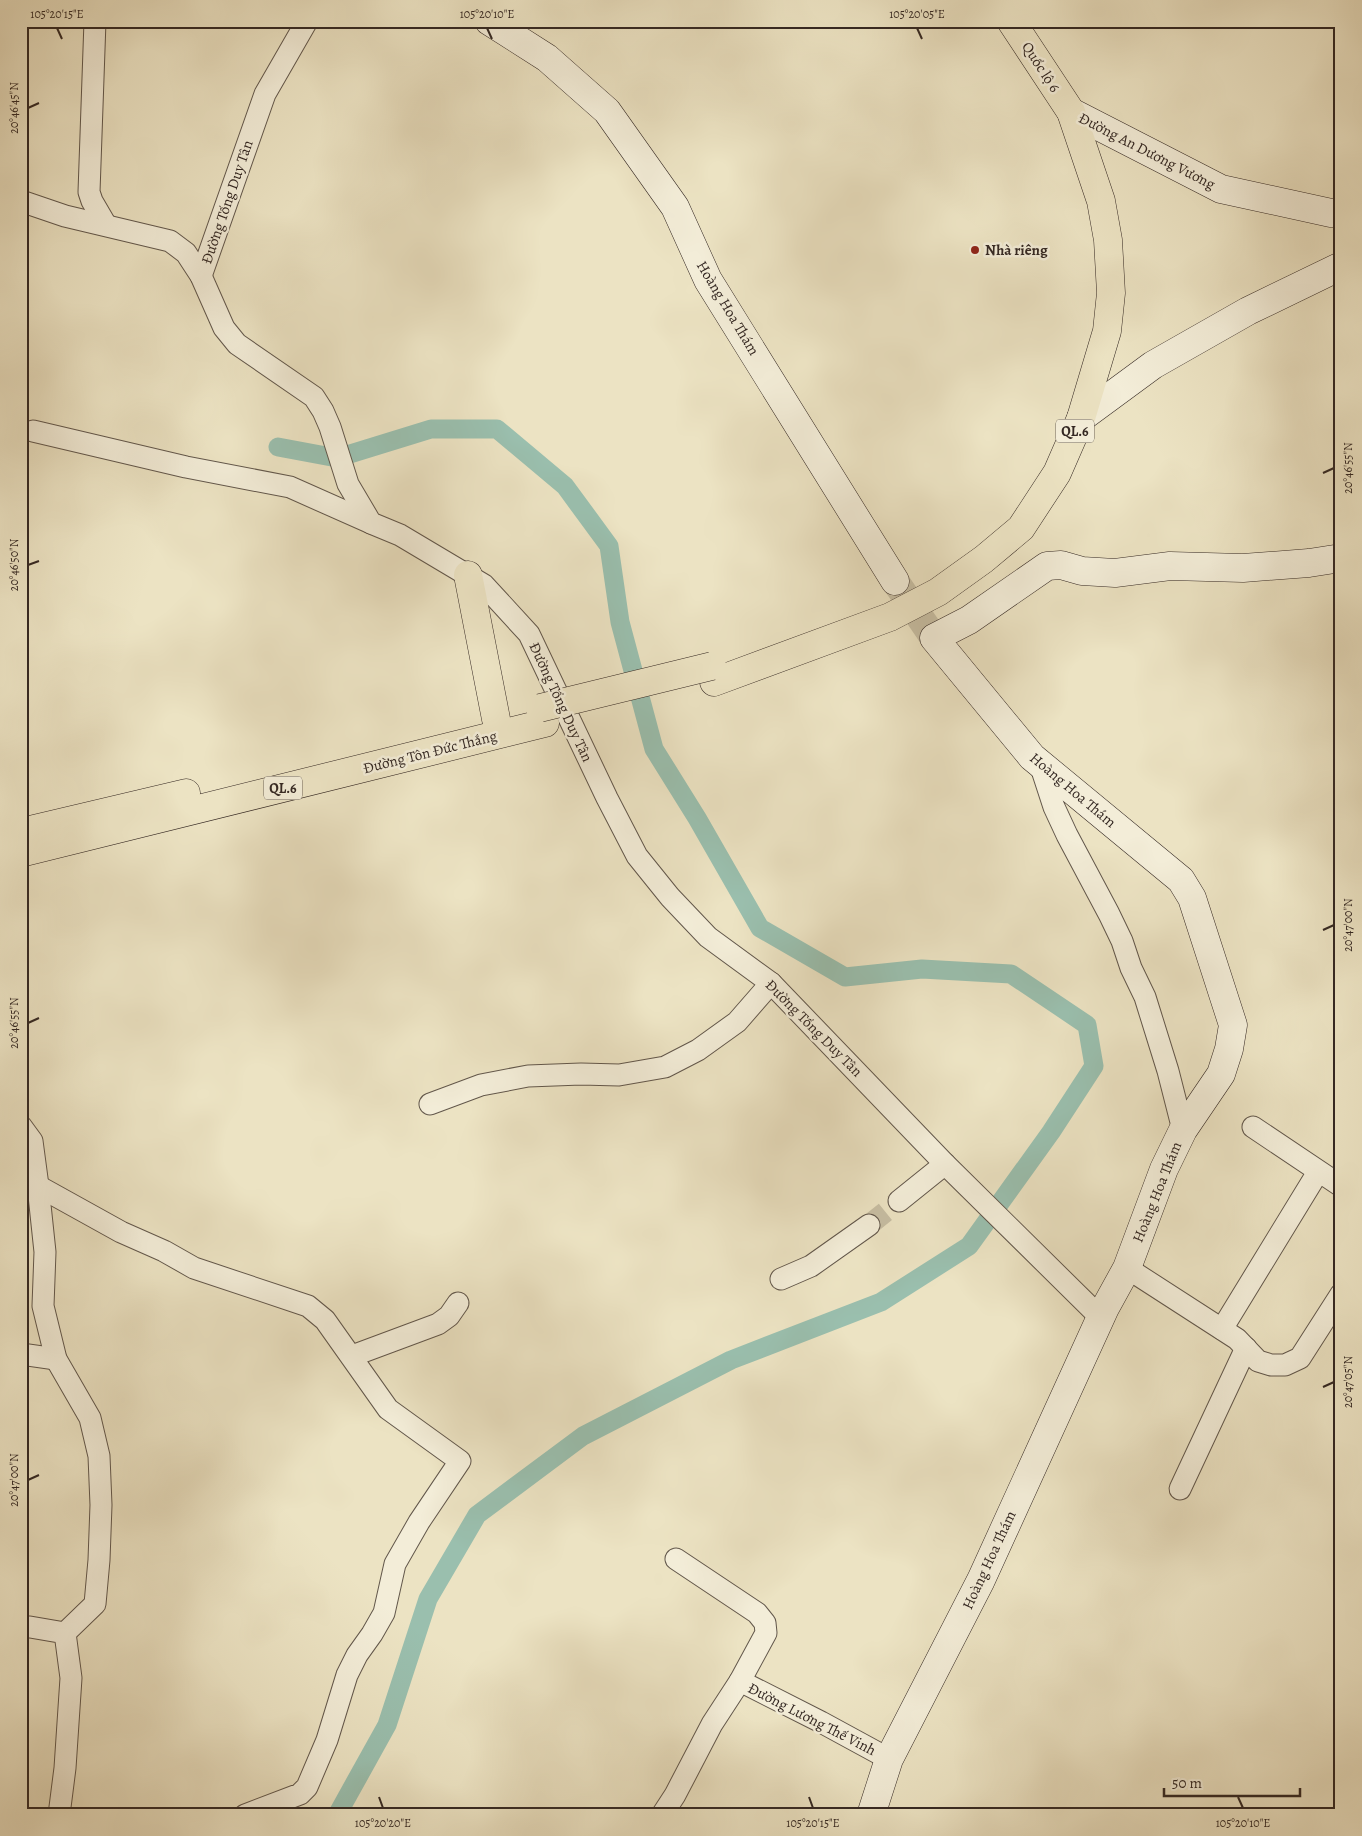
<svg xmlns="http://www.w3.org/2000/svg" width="1362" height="1836" font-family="Alegreya,serif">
<rect width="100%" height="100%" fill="#ece3c3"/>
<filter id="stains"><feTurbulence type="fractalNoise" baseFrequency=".004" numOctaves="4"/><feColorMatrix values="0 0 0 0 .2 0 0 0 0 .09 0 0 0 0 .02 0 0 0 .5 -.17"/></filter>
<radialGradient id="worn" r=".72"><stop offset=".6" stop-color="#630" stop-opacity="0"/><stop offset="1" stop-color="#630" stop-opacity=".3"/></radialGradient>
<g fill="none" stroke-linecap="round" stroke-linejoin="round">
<path stroke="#9abfae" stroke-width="19" d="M 278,447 L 337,458 L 431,429 L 497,429 L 565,486 L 609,546 L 620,622 L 654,749 L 697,818 L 760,928 L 845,977 L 922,969 L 1011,974 L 1087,1025 L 1094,1066 L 1051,1132 L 969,1246 L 881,1302 L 731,1360 L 583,1436 L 477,1515 L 428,1599 L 387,1725 L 337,1815"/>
<path stroke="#c7bea3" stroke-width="21" stroke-dasharray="21 11" stroke-linecap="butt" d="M 869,1225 L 899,1201"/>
<path stroke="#c7bea3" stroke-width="28" stroke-dasharray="28 14" stroke-linecap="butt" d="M 895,581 L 934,638"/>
<g stroke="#62574b" stroke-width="23">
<g id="street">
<path d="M 95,21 L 89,192 L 92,201 L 106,225"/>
<path d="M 21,201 L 65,216 L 170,241 L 186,253 L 201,276 L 224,328 L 237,344 L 314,397 L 323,411 L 330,427 L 348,484 L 371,523 L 400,535 L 484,585 L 529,634 L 607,798 L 637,856 L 670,897 L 708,937 L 771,983 L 945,1164 L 1101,1318"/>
<path d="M 201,276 L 265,94 L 307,21"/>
<path d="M 33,431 L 186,467 L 290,487 L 371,523"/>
<path d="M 1040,764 L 1054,807 L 1067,835 L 1109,914 L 1122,941 L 1131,968 L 1145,997 L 1168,1071 L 1183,1130"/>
<path d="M 430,1104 L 481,1085 L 528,1076 L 581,1074 L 619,1075 L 665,1067 L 698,1050 L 737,1022 L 771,983"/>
<path d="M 21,1126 L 32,1141 L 38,1186 L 45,1252 L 43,1306 L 56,1359 L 90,1418 L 99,1456 L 101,1505 L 99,1560 L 95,1604 L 65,1633"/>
<path d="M 1253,1127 L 1341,1186"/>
<path d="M 38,1186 L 121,1232 L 164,1251 L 194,1268 L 308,1306 L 325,1320 L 388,1409 L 460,1461 L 419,1522 L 395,1564 L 384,1613 L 372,1634 L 357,1655 L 347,1675 L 327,1740 L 307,1787 L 300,1794 L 245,1815"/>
<path d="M 899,1201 L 945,1164"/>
<path d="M 1127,1268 L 1237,1339 L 1258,1361 L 1271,1365 L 1285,1365 L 1300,1358 L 1341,1294"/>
<path d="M 781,1279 L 811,1266 L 869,1225"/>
<path d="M 1222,1329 L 1318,1172"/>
<path d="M 21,1354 L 56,1359"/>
<path d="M 352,1356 L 438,1324 L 449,1316 L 458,1303"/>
<path d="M 1180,1489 L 1246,1348"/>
<path d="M 676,1559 L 757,1613 L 765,1623 L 766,1633 L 740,1681"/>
<path d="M 21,1627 L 30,1627 L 65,1633 L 71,1678 L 65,1768 L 59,1815"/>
<path d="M 662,1815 L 675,1795 L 712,1724 L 740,1681 L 821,1722 L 889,1759"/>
</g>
</g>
<g stroke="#342823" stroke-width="29">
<g id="secondary">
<path d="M 489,21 L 547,58 L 607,111 L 675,207 L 708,280 L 895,581"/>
<path d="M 1071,112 L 1221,189 L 1331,213 L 1341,213"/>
<path d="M 1081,418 L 1153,365 L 1248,311 L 1341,266"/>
<path d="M 871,1815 L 889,1759 L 981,1580 L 1105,1308 L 1127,1268 L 1164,1169 L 1183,1130 L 1221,1074 L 1229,1049 L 1233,1025 L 1192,898 L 1181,880 L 1032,757 L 934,638 L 969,620 L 1047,566 L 1061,565 L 1082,571 L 1115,573 L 1170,566 L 1243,568 L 1309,563 L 1341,558"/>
</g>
</g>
<g stroke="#342823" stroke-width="29">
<g id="highway">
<path d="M 468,575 L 496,719"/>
<path d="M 714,682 L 890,617 L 938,592 L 984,559 L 1021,528 L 1057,473 L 1081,418 L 1107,331 L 1111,293 L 1108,240 L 1101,201 L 1071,112 L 1011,21"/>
<path d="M 21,832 L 186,793"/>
<path d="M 21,853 L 545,723"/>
</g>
</g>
<use href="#street" stroke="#f3edd8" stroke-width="21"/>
<use href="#secondary" stroke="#f3edd8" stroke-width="28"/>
<use href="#highway" stroke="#ece3c3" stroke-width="28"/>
<g stroke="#342823" stroke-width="29" stroke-linecap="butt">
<path id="highway-bridge" d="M 540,708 L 712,666"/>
</g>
<use href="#highway-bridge" stroke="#ece3c3" stroke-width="28"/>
</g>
<path fill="none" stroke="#342823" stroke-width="2" d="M 57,28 L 62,39M 487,28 L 492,39M 917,28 L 922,39M 28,108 L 39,103M 1323,473 L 1334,468M 28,565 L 39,561M 1323,930 L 1334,925M 28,1023 L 39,1018M 1323,1387 L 1334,1382M 28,1480 L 39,1475M 379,1797 L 383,1808M 809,1797 L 813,1808M 1238,1797 L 1243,1808"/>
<circle fill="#8f2418" stroke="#f3edd8" stroke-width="2" cx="975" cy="250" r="5"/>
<g text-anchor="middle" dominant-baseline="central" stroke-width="5" stroke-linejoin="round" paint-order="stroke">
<g fill="#f3edd8" stroke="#6d6359" stroke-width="1">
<rect x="1056" y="419.5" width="38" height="23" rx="4"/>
<rect x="264" y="776.5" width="38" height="23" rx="4"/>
</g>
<g font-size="14" font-weight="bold" fill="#342823">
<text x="1075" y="431">QL.6</text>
<text x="283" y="788">QL.6</text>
</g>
<g font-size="15" fill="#342823" stroke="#f3edd8">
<text transform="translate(1041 67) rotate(57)">Quốc lộ 6</text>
<text transform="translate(1147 151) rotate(27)">Đường An Dương Vương</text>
<text transform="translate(227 202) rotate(-71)">Đường Tống Duy Tân</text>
<text transform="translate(728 308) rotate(59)">Hoàng Hoa Thám</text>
<text transform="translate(561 702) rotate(65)">Đường Tống Duy Tân</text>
<text transform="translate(430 752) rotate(-14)">Đường Tôn Đức Thắng</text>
<text transform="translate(1073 790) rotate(40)">Hoàng Hoa Thám</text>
<text transform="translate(814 1028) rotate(45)">Đường Tống Duy Tân</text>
<text transform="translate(1157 1192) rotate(-68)">Hoàng Hoa Thám</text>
<text transform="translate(989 1560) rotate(-65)">Hoàng Hoa Thám</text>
<text transform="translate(812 1719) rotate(27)">Đường Lương Thế Vinh</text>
</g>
<g font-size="15" font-weight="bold" fill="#342823" stroke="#f3edd8" text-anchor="start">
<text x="985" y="250">Nhà riêng</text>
</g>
</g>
<rect width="1362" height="1836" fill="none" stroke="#ece3c3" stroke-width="55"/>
<path d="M1164 1788v8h136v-8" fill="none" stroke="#342823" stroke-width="2.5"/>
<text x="1172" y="1788" font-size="15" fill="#342823" stroke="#f3edd8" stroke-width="4" paint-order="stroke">50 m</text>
<rect x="28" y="28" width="1306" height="1780" fill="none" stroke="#342823" stroke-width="2"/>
<g font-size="12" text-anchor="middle" fill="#342823">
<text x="57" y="18">105°20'15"E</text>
<text x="487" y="18">105°20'10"E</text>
<text x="917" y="18">105°20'05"E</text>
<text transform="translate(14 108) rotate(-90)" y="4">20°46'45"N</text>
<text transform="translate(1348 468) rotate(-90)" y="4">20°46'55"N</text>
<text transform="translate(14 565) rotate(-90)" y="4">20°46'50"N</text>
<text transform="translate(1348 925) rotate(-90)" y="4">20°47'00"N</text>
<text transform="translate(14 1023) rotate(-90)" y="4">20°46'55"N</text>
<text transform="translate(1348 1382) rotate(-90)" y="4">20°47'05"N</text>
<text transform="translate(14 1480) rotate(-90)" y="4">20°47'00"N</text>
<text x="383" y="1827">105°20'20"E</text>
<text x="813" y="1827">105°20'15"E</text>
<text x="1243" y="1827">105°20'10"E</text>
</g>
<rect width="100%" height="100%" filter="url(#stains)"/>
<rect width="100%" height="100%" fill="url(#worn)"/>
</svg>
